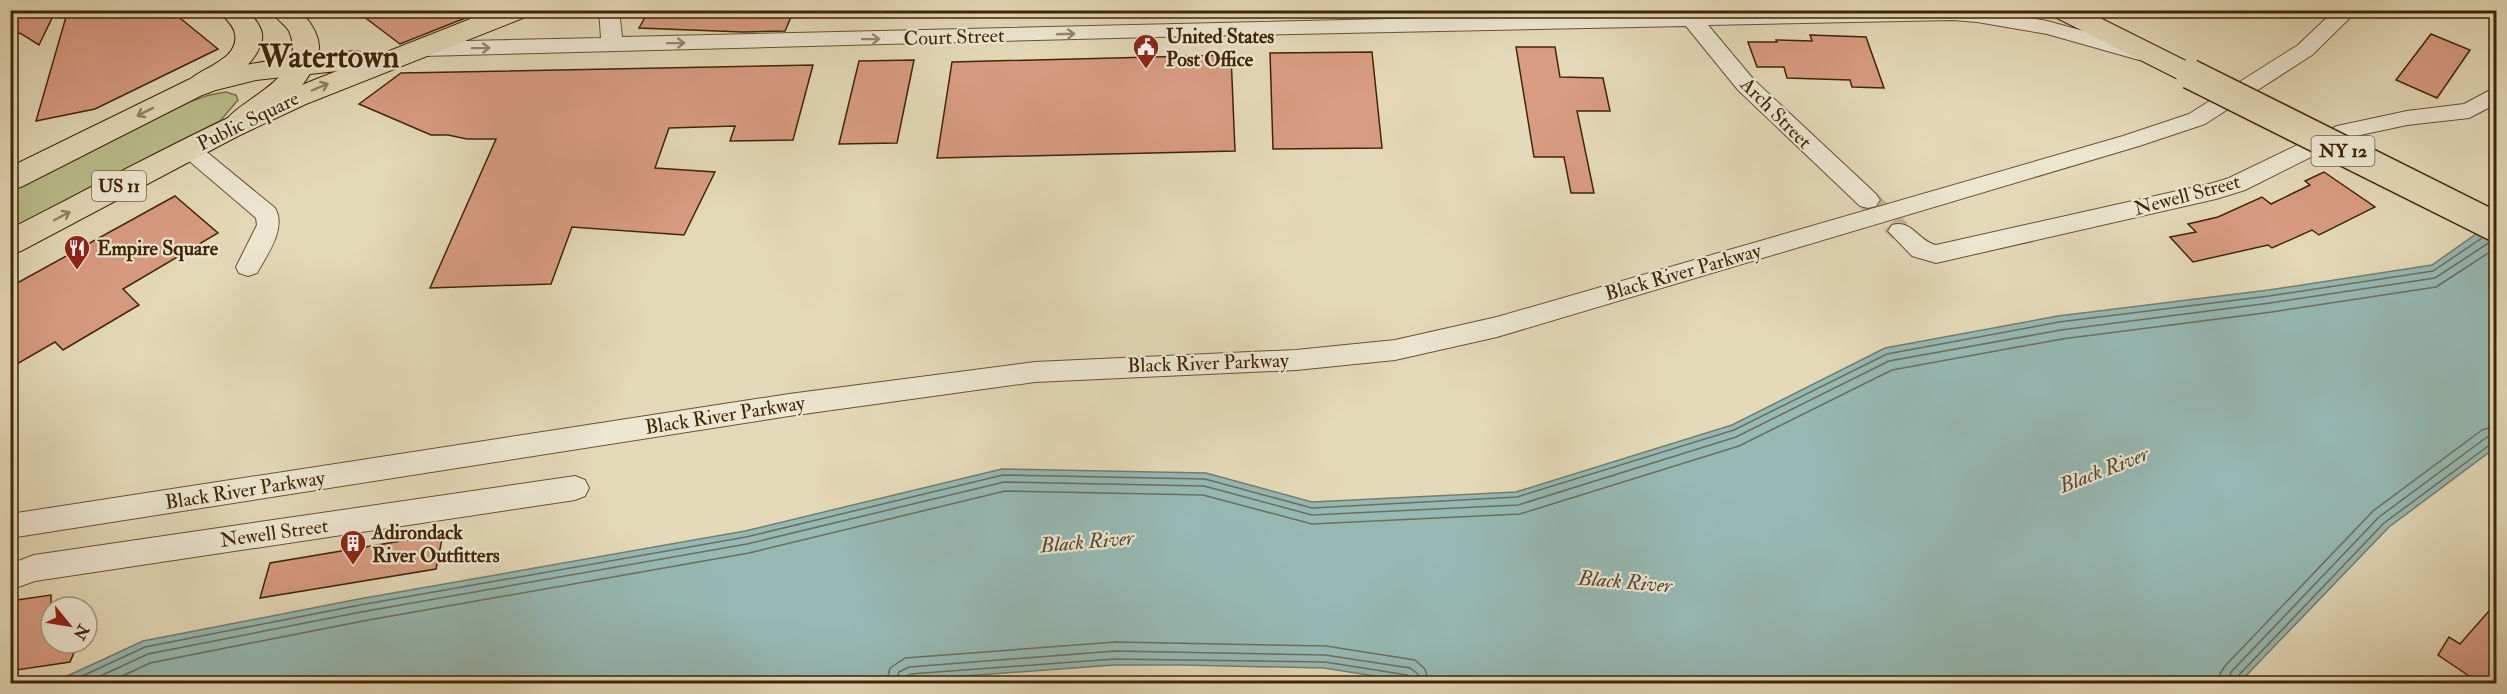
<svg xmlns="http://www.w3.org/2000/svg" width="2507" height="694" font-family="'IM FELL Double Pica',serif">
<rect width="100%" height="100%" fill="#e4d9b8"/>
<filter id="stains"><feTurbulence type="fractalNoise" baseFrequency=".00333" numOctaves="4"/><feColorMatrix values="0 0 0 0 .2 0 0 0 0 .09 0 0 0 0 .02 0 0 0 .5 -.17"/></filter>
<radialGradient id="worn" r=".72"><stop offset=".6" stop-color="#630" stop-opacity="0"/><stop offset="1" stop-color="#630" stop-opacity=".3"/></radialGradient>
<path fill="#babe8b" stroke="#7d7248" stroke-width="1.5" d="M 226,92 L 236,95 L 238,100 L 220,121 L 11,231 L 11,191 L 189,102 L 209,95 Z"/>
<path fill="#96b9b4" stroke="#747e6e" stroke-width="1.5" d="M 2496,220 L 2496,447 L 2389,527 L 2239,683 L 1425,684 L 1324,668 L 1181,665 L 1114,665 L 910,680 L 903,684 L 50,684 L 143,641 L 359,599 L 745,531 L 1002,469 L 1206,473 L 1312,502 L 1516,492 L 1732,425 L 1885,348 L 2058,316 L 2269,290 L 2432,265 Z"/>
<g fill="none" stroke-linecap="round" stroke-linejoin="round">
<g stroke="#6b6f5c" stroke-width="1.5">
<path d="M 65,684 L 145,647 L 360,605 L 746,537 L 1003,475 L 1205,479 L 1312,508 L 1517,497 L 1734,430 L 1887,354 L 2059,322 L 2269,296 L 2433,271 L 2482,238"/>
<path d="M 83,684 L 148,654 L 361,612 L 747,544 L 1004,482 L 1204,486 L 1312,515 L 1518,505 L 1736,437 L 1889,361 L 2061,330 L 2270,303 L 2435,278 L 2490,242"/>
<path d="M 105,684 L 150,663 L 363,621 L 749,553 L 1005,491 L 1203,495 L 1312,524 L 1520,514 L 1739,446 L 1892,370 L 2062,339 L 2272,312 L 2436,287 L 2496,248"/>
<path d="M 886,684 L 890,668 L 905,658 L 1115,642 L 1326,646 L 1415,660 L 1425,669 L 1429,684"/>
<path d="M 895,684 L 899,672 L 909,667 L 1115,651 L 1325,655 L 1410,668 L 1418,674 L 1420,684"/>
<path d="M 903,684 L 904,678 L 910,674 L 1115,659 L 1325,662 L 1407,675 L 1412,678 L 1413,684"/>
<path d="M 2219,684 L 2220,674 L 2225,666 L 2373,511 L 2482,430 L 2496,426"/>
<path d="M 2228,684 L 2231,672 L 2379,517 L 2487,437 L 2496,435"/>
<path d="M 2235,684 L 2237,677 L 2384,523 L 2491,444 L 2496,443"/>
</g>
</g>
<g fill="#d89c82" stroke="#402505" stroke-width="1.5">
<path d="M 10,10 L 56,10 L 39,45 L 20,33 L 10,37 Z"/>
<path d="M 68,10 L 170,10 L 218,49 L 95,109 L 36,121 Z"/>
<path d="M 355,10 L 483,10 L 483,11 L 400,44 Z"/>
<path d="M 649,10 L 794,10 L 785,31 L 743,32 L 639,28 Z"/>
<path d="M 2431,34 L 2470,50 L 2437,98 L 2396,80 Z"/>
<path d="M 1810,35 L 1866,37 L 1884,88 L 1852,87 L 1850,80 L 1787,78 L 1784,67 L 1757,67 L 1748,42 L 1777,42 L 1776,40 L 1812,41 Z"/>
<path d="M 1516,47 L 1555,47 L 1560,77 L 1603,78 L 1610,111 L 1577,111 L 1594,193 L 1571,193 L 1564,157 L 1534,157 Z"/>
<path d="M 1372,52 L 1382,148 L 1273,149 L 1270,53 Z"/>
<path d="M 1231,55 L 1235,151 L 937,158 L 952,62 Z"/>
<path d="M 914,60 L 897,143 L 839,144 L 859,61 Z"/>
<path d="M 813,65 L 793,140 L 730,141 L 735,126 L 669,128 L 655,168 L 715,172 L 684,235 L 572,227 L 551,284 L 430,288 L 496,139 L 467,139 L 448,135 L 431,135 L 359,104 L 401,73 Z"/>
<path d="M 2324,172 L 2375,207 L 2319,235 L 2312,230 L 2272,248 L 2268,245 L 2193,262 L 2170,237 L 2196,232 L 2188,224 L 2218,217 L 2262,197 L 2271,204 L 2310,185 L 2305,181 Z"/>
<path d="M 175,196 L 218,233 L 123,289 L 139,305 L 63,350 L 55,342 L 10,368 L 10,287 Z"/>
<path d="M 443,534 L 436,569 L 260,598 L 270,563 Z"/>
<path d="M 51,595 L 51,643 L 78,643 L 70,662 L 10,671 L 10,601 Z"/>
<path d="M 2496,603 L 2496,684 L 2481,684 L 2438,655 L 2449,637 L 2460,644 Z"/>
</g>
<g fill="none" stroke-linecap="round" stroke-linejoin="round">
<path stroke="#c3b594" stroke-width="22" stroke-dasharray="22 11" stroke-linecap="butt" d="M 1868,200 L 1900,231"/>
<g stroke="#695232" stroke-width="2">
<g id="street">
<path d="M 599,10 L 619,10 L 622,37 L 1691,12 L 1986,10 L 2047,21 L 2146,48 L 2150,53 L 2146,58 L 2139,60 L 2047,34 L 1977,22 L 1953,20 L 1708,25 L 1754,80 L 1876,194 L 1880,200 L 1876,206 L 1868,208 L 1860,206 L 1738,90 L 1686,26 L 1194,36 L 423,56 L 416,54 L 412,49 L 416,44 L 423,42 L 601,38 Z"/>
<path d="M 2335,10 L 2358,10 L 2312,55 L 2205,124 L 2139,146 L 1497,337 L 1395,360 L 1296,370 L 1035,382 L 789,416 L 10,538 L 10,514 L 789,394 L 1035,362 L 1296,350 L 1395,340 L 1497,317 L 2123,136 L 2189,114 L 2298,45 Z"/>
<path d="M 2496,87 L 2496,104 L 2469,118 L 2407,125 L 2351,137 L 2245,190 L 2216,199 L 1936,263 L 1912,256 L 1888,231 L 1892,225 C 1912,219 1918,241 1936,245 L 2213,183 L 2229,178 L 2337,126 L 2407,111 L 2464,104 Z"/>
<path d="M 189,141 L 197,144 L 275,208 C 287,228 267,255 257,273 L 248,276 L 239,273 L 236,267 L 257,225 L 256,218 L 181,154 L 178,149 L 181,144 Z"/>
<path d="M 575,476 L 585,480 L 589,488 L 585,496 L 575,500 L 35,581 L 10,590 L 10,564 L 34,555 Z"/>
</g>
</g>
<g stroke="#402505" stroke-width="2">
<g id="primary">
<path d="M 219,10 L 247,10 C 253,17 261,25 262,34 C 266,57 218,96 197,95 C 194,95 191,93 188,92 L 184,86 C 195,68 240,62 235,34 C 234,25 224,18 219,10 Z"/>
<path d="M 270,10 L 299,10 C 309,20 318,32 319,46 C 320,79 260,139 228,130 L 224,123 C 239,98 310,78 289,31 C 285,24 275,18 270,10 Z"/>
<path d="M 2049,10 L 2084,10 L 2200,68 L 2204,74 L 2200,80 L 2190,83 L 2180,80 L 2053,16 Z"/>
</g>
</g>
<g stroke="#402505" stroke-width="2">
<path id="highway" d="M 493,10 L 532,10 L 528,16 L 306,104 L 238,136 L 21,251 L 10,254 L 10,229 C 118,174 224,114 337,71 L 256,80 L 208,92 L 21,187 L 10,190 L 10,167 L 188,80 C 243,61 299,57 356,51 L 366,54 L 369,59 Z"/>
</g>
<use href="#street" fill="#ede6d1" fill-rule="evenodd"/>
<use href="#primary" fill="#e4d9b8" fill-rule="evenodd"/>
<use href="#highway" fill="#e4d9b8" fill-rule="evenodd"/>
<g stroke="#402505" stroke-width="32" stroke-linecap="butt">
<path id="primary-bridge" d="M 2190,74 L 2496,227"/>
</g>
<use href="#primary-bridge" stroke="#e4d9b8" stroke-width="29"/>
</g>
<defs><path id="oneway-shaft" d="M-6 0H5M1.5-3L5.5 0L1.5 3" fill="none" stroke-width="1.6" stroke-linecap="round" stroke-linejoin="round" transform="scale(1.5)"/></defs>
<g stroke="#96866b">
<use href="#oneway-shaft" transform="translate(1066 34) rotate(-2)"/>
<use href="#oneway-shaft" transform="translate(871 39) rotate(-1)"/>
<use href="#oneway-shaft" transform="translate(676 43) rotate(-1)"/>
<use href="#oneway-shaft" transform="translate(481 48) rotate(-1)"/>
</g>
<g stroke="#927f5e">
<use href="#oneway-shaft" transform="translate(320 87) rotate(-23)"/>
<use href="#oneway-shaft" transform="translate(145 112) rotate(153)"/>
<use href="#oneway-shaft" transform="translate(62 216) rotate(-28)"/>
</g>
<defs>
<g id="civic-pin" transform="scale(1.35)"><path d="M0 17L-7.5 6A9.5 9.5 0 1 1 7.5 6Z" fill="#8f2418" stroke="#ede6d1"/><path d="M-.6-6.5H3V-4.5H.6V-3L4-1V1h2V6H-6V1h2V-1L-.6-3ZM-1.2 2.5V6h2.4V2.5Z" fill="#fff"/></g>
<g id="restaurant-pin" transform="scale(1.35)"><path d="M0 17L-7.5 6A9.5 9.5 0 1 1 7.5 6Z" fill="#8f2418" stroke="#ede6d1"/><path d="M-5-6h1v4h1v-4h1v4h1v-4h1v5L-1.5 .5V6h-2V.5L-5-1ZM5-6V6H3V1.5H1.5Q1.5-4 5-6Z" fill="#fff"/></g>
<g id="building-pin" transform="scale(1.35)"><path d="M0 17L-7.5 6A9.5 9.5 0 1 1 7.5 6Z" fill="#8f2418" stroke="#ede6d1"/><path d="M-4-6H4V6H1V3H-1V6H-4ZM-2.5-4.3h1.7v1.8h-1.7ZM.8-4.3h1.7v1.8H.8ZM-2.5-1h1.7V.8h-1.7ZM.8-1h1.7V.8H.8Z" fill="#fff"/></g>
</defs>
<g fill-rule="evenodd">
<use href="#civic-pin" x="1146" y="47"/>
<use href="#restaurant-pin" x="77" y="248"/>
<use href="#building-pin" x="353" y="543"/>
</g>
<g text-anchor="middle" dominant-baseline="central" stroke-width="4.5" stroke-linejoin="round" paint-order="stroke">
<g fill="#ede6d1" stroke="#745f42" stroke-width="1.5">
<rect x="2311.5" y="136" width="63" height="30" rx="4.5"/>
<rect x="92" y="171" width="54" height="30" rx="4.5"/>
</g>
<g font-size="18" font-weight="bold" fill="#402505">
<text x="2343" y="151">NY 12</text>
<text x="119" y="186">US 11</text>
</g>
<g font-size="20" font-weight="bold" fill="#402505" stroke="#ede6d1" text-anchor="start">
<text x="1166" y="36">United States<tspan x="1166" dy="23">Post Office</tspan></text>
<text x="97" y="248">Empire Square</text>
<text x="372" y="532">Adirondack<tspan x="372" dy="23">River Outfitters</tspan></text>
</g>
<g font-size="20" fill="#402505" stroke="#ede6d1">
<text transform="translate(954 37) rotate(-2)">Court Street</text>
<text transform="translate(1776 113) rotate(45)">Arch Street</text>
<text transform="translate(248 121) rotate(-26)">Public Square</text>
<text transform="translate(2187 195) rotate(-15)">Newell Street</text>
<text transform="translate(1683 272) rotate(-16)">Black River Parkway</text>
<text transform="translate(1208 363) rotate(-2)">Black River Parkway</text>
<text transform="translate(725 415) rotate(-9)">Black River Parkway</text>
<text transform="translate(245 490) rotate(-9)">Black River Parkway</text>
<text transform="translate(274 533) rotate(-8)">Newell Street</text>
</g>
<g font-size="21" font-style="italic" fill="#564a31" stroke="#ede6d1">
<text transform="translate(2104 470) rotate(-21)">Black River</text>
<text transform="translate(1087 542) rotate(-5)">Black River</text>
<text transform="translate(1625 582) rotate(5)">Black River</text>
</g>
<g font-size="32" font-weight="bold" fill="#402505" stroke="#ede6d1">
<text x="329" y="57">Watertown</text>
</g>
</g>
<rect width="2507" height="694" fill="none" stroke="#e4d9b8" stroke-width="36"/>
<rect x="12" y="12" width="2483" height="670" fill="none" stroke="#402505" stroke-width="3"/>
<rect x="18" y="18" width="2471" height="658" fill="none" stroke="#402505" stroke-width="1.5"/>
<g transform="translate(69 625) rotate(120)"><circle r="28" fill="#ede6d1" stroke="#a8997f" stroke-width="1.5"/>
<path d="M0-4.5L10 22L0 15L-10 22Z" fill="#8f2418"/>
<text y="-9" font-size="16" font-weight="bold" text-anchor="middle" fill="#402505">N</text>
</g>
<rect width="100%" height="100%" filter="url(#stains)"/>
<rect width="100%" height="100%" fill="url(#worn)"/>
</svg>
